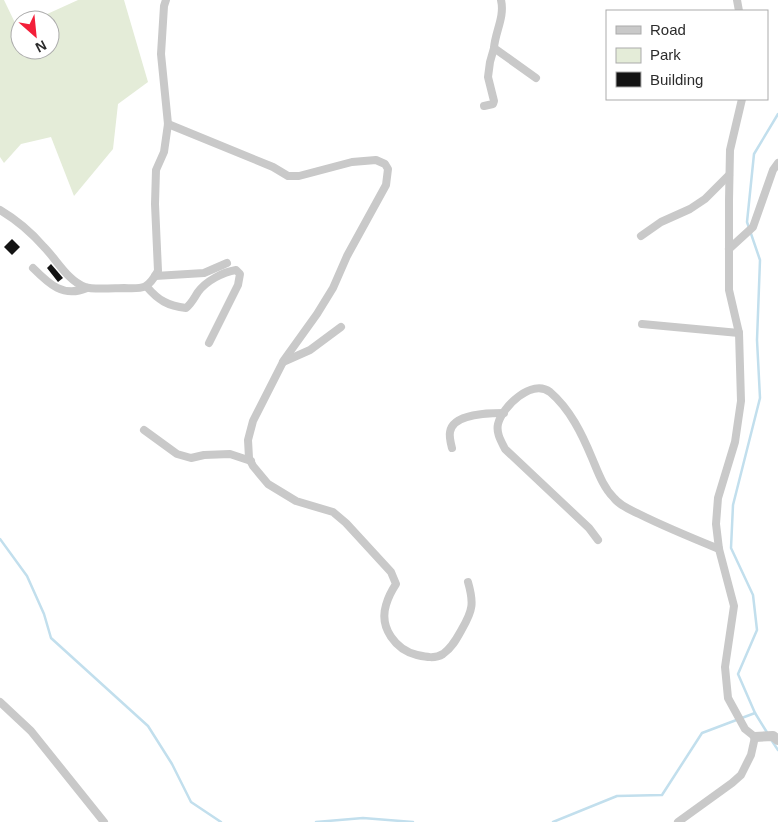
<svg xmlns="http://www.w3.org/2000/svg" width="778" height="822" font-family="Helvetica,sans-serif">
<rect width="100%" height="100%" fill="#fff"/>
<path fill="#e4ecd8" d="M 0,0 L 4,0 L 17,27 L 20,26 L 20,50 L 50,50 L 50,20 L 34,20 L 78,0 L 124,0 L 148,82 L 118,104 L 113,149 L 74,196 L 51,137 L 21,144 L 4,163 L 0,157 Z"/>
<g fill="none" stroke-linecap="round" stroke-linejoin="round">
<g stroke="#c2dfed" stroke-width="2.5">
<path d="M 0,539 L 27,576 L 44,614 L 51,638 L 148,726 L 172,764 L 191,802 L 221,822"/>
<path d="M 768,734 L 755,713 L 738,674 L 757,630 L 753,595 L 731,548 L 733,505 L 760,398 L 757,340 L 760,260 L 747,222 L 754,154 L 778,114"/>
<path d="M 772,741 L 778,750"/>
<path d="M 316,822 L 363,818 L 413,822"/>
<path d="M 553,822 L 617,796 L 662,795 L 702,733 L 755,713"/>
</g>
</g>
<g fill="#131313">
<path d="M 12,239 L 20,247 L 12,255 L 4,247 Z"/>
<path d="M 51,264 L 63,278 L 58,282 L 47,268 Z"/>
</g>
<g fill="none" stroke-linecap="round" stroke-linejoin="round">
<g stroke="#c9c9c9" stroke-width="8">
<path d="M 501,0 C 505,17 495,32 494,48 L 536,78"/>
<path d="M 737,0 L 739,11"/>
<path d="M 484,106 L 493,104 L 494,101 L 488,77 L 490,62 L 494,48"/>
<path d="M 168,124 L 273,167 L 288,176 L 299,176 L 352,162 L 376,160 L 385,164 L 388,169 L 386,185 L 347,256 L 333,288 L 317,314 L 284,360 L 253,421 L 248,440 L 249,458 L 253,466 L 268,484 L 296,501 L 333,512 L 346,523 L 391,572 L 396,584 C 392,590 388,598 386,605 C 379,628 396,650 417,655 C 426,657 435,659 443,654 C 452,648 457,638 462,629 C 473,610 474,603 468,582"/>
<path d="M 0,210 C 17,220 31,232 44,247 C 57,260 67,280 85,287 C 92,290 115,288 124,288 C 144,289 148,289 158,271 L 155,204 L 156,170 L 164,152 L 168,124 L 161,54 L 164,6 L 166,0"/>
<path d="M 641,236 L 661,222 L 690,209 L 705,199 L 729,175"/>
<path d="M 729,249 L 753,227 L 773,170 L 778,163"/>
<path d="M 33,268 C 49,284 63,298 87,288"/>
<path d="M 155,276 L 204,273 L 227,263"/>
<path d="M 147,287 C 158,300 168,306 186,308 C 192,303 194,298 198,292 C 206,281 223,272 236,270 L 240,274 L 238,285 L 209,343"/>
<path d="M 642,324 L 739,333"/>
<path d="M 283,362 L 310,350 L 341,327"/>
<path d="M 144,430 L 177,454 L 191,458 L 204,455 L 230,454 L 251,461"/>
<path d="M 452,448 C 451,444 449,437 450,432 C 453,413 490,413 504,413"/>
<path d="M 598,540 L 589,528 L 505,449 C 501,441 496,433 498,424 C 502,407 532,378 550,392 C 570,409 582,434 592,458 C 598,472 603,487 614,498 C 620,506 631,510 639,514 C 665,527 692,538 719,549"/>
<path d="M 0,702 L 31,731 L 104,822"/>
<path d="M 678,822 L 732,783 L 741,775 L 751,755 L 755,737 L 745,729 L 728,698 L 725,667 L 734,606 L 719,549 L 716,524 L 718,498 L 735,442 L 741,401 L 739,333 L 729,290 L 729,200 L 730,150 L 742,99"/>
</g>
<path stroke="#c9c9c9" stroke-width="10" d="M 755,737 L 773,736 L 778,740"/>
</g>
<rect x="606" y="10" width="162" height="90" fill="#ffffff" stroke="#ababab"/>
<rect x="616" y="26" width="25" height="8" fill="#c9c9c9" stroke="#ababab"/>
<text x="650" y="35" font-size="15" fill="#2c2c2c">Road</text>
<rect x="616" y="48" width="25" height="15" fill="#e4ecd8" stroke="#ababab"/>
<text x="650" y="60" font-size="15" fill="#2c2c2c">Park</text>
<rect x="616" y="72" width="25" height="15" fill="#131313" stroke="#ababab"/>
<text x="650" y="85" font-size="15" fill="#2c2c2c">Building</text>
<g transform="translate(35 35) rotate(153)"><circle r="24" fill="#ffffff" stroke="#ababab"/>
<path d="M0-4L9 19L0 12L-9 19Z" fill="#f31f39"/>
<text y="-8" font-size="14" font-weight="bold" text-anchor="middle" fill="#2c2c2c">N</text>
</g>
</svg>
